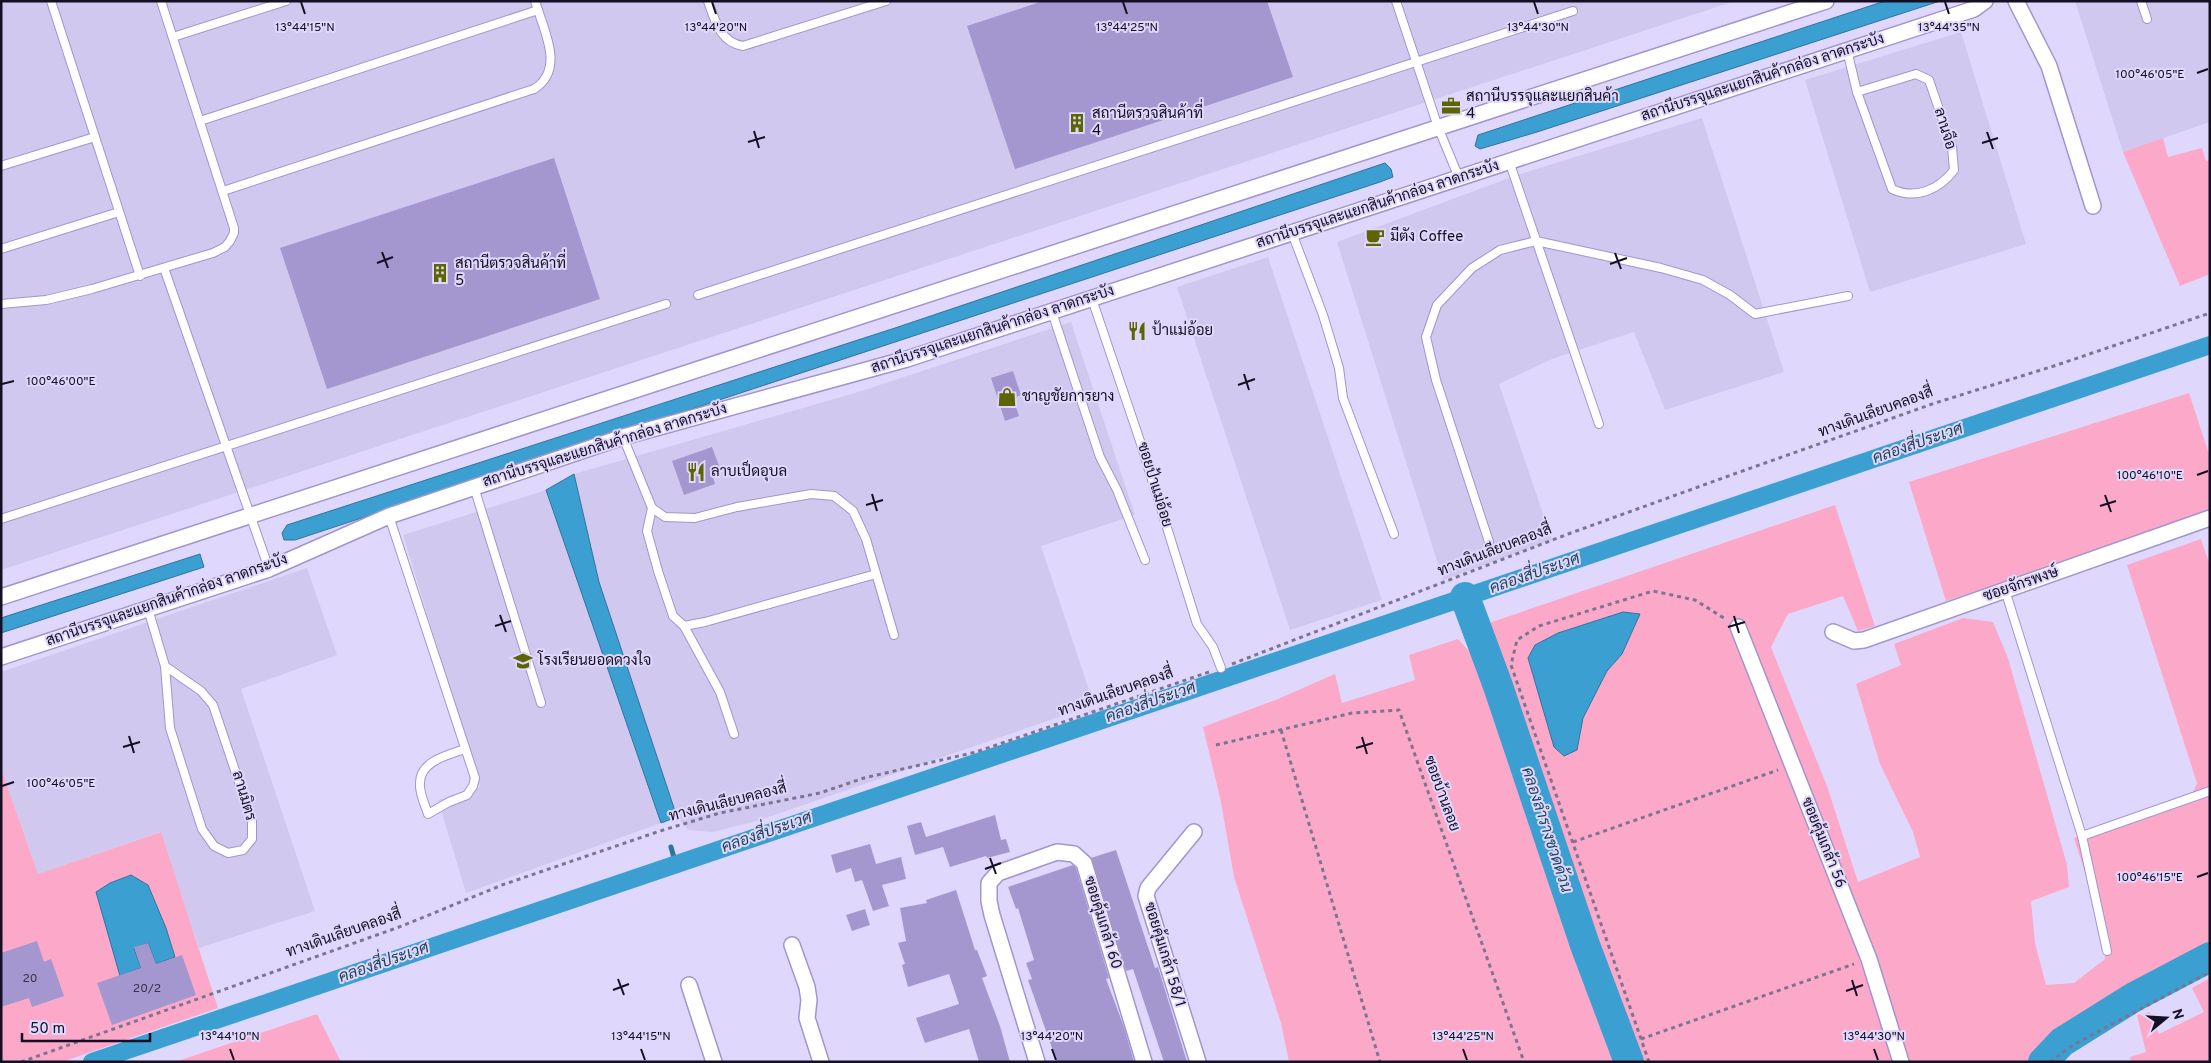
<svg xmlns="http://www.w3.org/2000/svg" width="2211" height="1063" font-family="Overpass,Sarabun,sans-serif">
<rect width="100%" height="100%" fill="#e0d8fc"/>
<g fill="#d1c8ef">
<path d="M 1,1 L 1735,1 L 1,570 Z"/>
<path d="M 2075,1 L 2210,1 L 2210,122 L 2123,152 Z"/>
<path d="M 1961,32 L 2026,244 L 1870,292 L 1805,80 Z"/>
<path d="M 1702,118 L 1784,372 L 1665,410 L 1634,332 L 1552,359 L 1499,384 L 1552,540 L 1443,580 L 1337,242 L 1517,175 Z"/>
<path d="M 1268,257 L 1382,600 L 1290,630 L 1177,287 Z"/>
<path d="M 1071,322 L 1135,515 L 1041,546 L 1094,705 L 757,821 L 713,832 L 688,830 L 677,817 L 599,582 L 574,474 L 855,393 Z"/>
<path d="M 546,490 L 661,823 L 466,893 L 438,800 L 480,787 L 403,535 Z"/>
<path d="M 307,568 L 337,655 L 241,689 L 315,911 L 199,948 L 160,832 L 38,874 L 1,768 L 1,672 Z"/>
</g>
<g fill="#fca8c9" fill-rule="evenodd">
<path d="M 2163,138 L 2168,157 L 2202,148 L 2206,161 L 2210,160 L 2210,274 L 2180,286 L 2123,152 Z"/>
<path d="M 2189,393 L 2210,457 L 2210,514 L 1946,601 L 1909,482 Z"/>
<path d="M 1835,505 L 1875,626 L 1858,631 L 1843,596 L 1788,614 L 1771,647 L 1827,786 L 1858,882 L 1920,857 L 1913,832 L 1880,764 L 1856,684 L 1901,665 L 1894,644 L 1963,618 L 1993,622 L 2008,658 L 2067,865 L 2069,887 L 2031,901 L 2035,943 L 2046,985 L 2074,983 L 2105,959 L 2103,928 L 2074,838 L 2189,801 L 2197,783 L 2127,565 L 2201,539 L 2210,566 L 2210,948 L 2077,1018 L 2037,1049 L 2027,1062 L 1639,1062 L 1488,642 L 1489,623 ZM 1623,612 L 1640,614 L 1622,654 L 1607,671 L 1583,718 L 1554,747 L 1528,659 L 1558,633 Z"/>
<path d="M 1458,639 L 1478,661 L 1616,1062 L 1289,1062 L 1281,1023 L 1234,877 L 1221,802 L 1203,727 L 1278,699 L 1335,674 L 1342,703 L 1415,680 L 1409,655 Z"/>
<path d="M 1,768 L 38,874 L 161,832 L 218,1008 L 62,1062 L 1,1062 Z"/>
<path d="M 2210,978 L 2210,1062 L 2131,1062 L 2130,1057 L 2146,1052 L 2137,1015 L 2150,1012 L 2159,1034 L 2204,1012 L 2192,988 Z"/>
<path d="M 317,1014 L 341,1062 L 175,1062 Z"/>
</g>
<g fill="#3b9fd1" stroke="#30749d">
<path d="M 1885,1 L 1940,1 L 1537,132 L 1480,149 L 1475,146 L 1478,135 Z"/>
<path d="M 1385,163 L 1391,169 L 1393,177 L 1380,182 L 295,540 L 284,540 L 282,533 L 287,525 L 895,328 Z"/>
<path d="M 574,474 L 599,582 L 677,817 L 661,823 L 546,490 Z"/>
<path d="M 200,554 L 204,567 L 1,633 L 1,618 Z"/>
<path d="M 1623,612 L 1640,614 L 1622,654 L 1607,671 L 1583,718 L 1577,750 L 1564,756 L 1554,747 L 1528,658 L 1535,645 L 1558,633 Z"/>
<path d="M 131,875 L 148,885 L 166,928 L 175,957 L 156,964 L 148,943 L 134,948 L 141,968 L 120,976 L 96,892 L 110,883 Z"/>
</g>
<g fill="none" stroke-linecap="round" stroke-linejoin="round">
<path stroke="#30749d" stroke-width="5" d="M 671,847 L 676,865"/>
<path stroke="#3b9fd1" stroke-width="18" d="M 92,1062 L 2210,345"/>
<g stroke="#3b9fd1" stroke-width="30">
<path d="M 1465,597 L 1498,686 L 1585,945 L 1629,1062"/>
<path d="M 2043,1062 L 2062,1042 L 2134,997 L 2210,957"/>
</g>
</g>
<g fill="#a497cf">
<path d="M 1043,1 L 1267,1 L 1293,77 L 1015,169 L 967,26 Z"/>
<path d="M 554,158 L 600,299 L 327,389 L 280,248 Z"/>
<path d="M 1013,371 L 1021,395 L 1013,398 L 1019,416 L 1005,421 L 991,378 Z"/>
<path d="M 712,447 L 721,471 L 712,474 L 715,484 L 684,495 L 672,461 Z"/>
<path d="M 995,815 L 1001,840 L 1006,839 L 1010,852 L 987,858 L 986,856 L 950,867 L 943,847 L 915,855 L 907,826 L 921,822 L 926,837 Z"/>
<path d="M 870,844 L 876,864 L 901,857 L 906,879 L 882,885 L 889,906 L 873,911 L 862,880 L 855,882 L 851,868 L 836,873 L 831,855 Z"/>
<path d="M 1116,850 L 1155,968 L 1158,967 L 1187,1062 L 1164,1062 L 1133,969 L 1126,971 L 1091,858 Z"/>
<path d="M 1073,865 L 1076,868 L 1109,978 L 1106,979 L 1124,1027 L 1134,1062 L 1057,1062 L 1028,980 L 1032,979 L 1026,963 L 1034,960 L 1018,908 L 1016,909 L 1008,887 Z"/>
<path d="M 956,890 L 975,950 L 977,950 L 987,976 L 982,978 L 1000,1026 L 1010,1062 L 979,1062 L 969,1029 L 925,1043 L 916,1018 L 959,1004 L 949,974 L 908,987 L 902,965 L 905,964 L 898,943 L 906,941 L 900,908 L 927,903 L 926,900 Z"/>
<path d="M 865,909 L 870,925 L 852,931 L 846,915 Z"/>
<path d="M 37,941 L 44,962 L 51,959 L 64,996 L 32,1007 L 29,998 L 1,1007 L 1,953 Z"/>
<path d="M 148,943 L 156,964 L 182,955 L 196,995 L 112,1025 L 97,983 L 141,968 L 134,947 Z"/>
</g>
<g fill="none" stroke-linecap="round" stroke-linejoin="round">
<g stroke="#a295cd" stroke-width="10">
<g id="lane">
<path d="M 51,1 L 140,276"/>
<path d="M 708,1 C 715,21 720,42 743,46 L 886,1"/>
<path d="M 1396,1 L 1438,127 L 1459,178"/>
<path d="M 2141,1 L 2147,19"/>
<path d="M 173,37 L 286,1"/>
<path d="M 1847,50 L 1857,92"/>
<path d="M 1916,74 L 1929,80 L 1952,147 L 1954,170 C 1939,190 1915,200 1892,189 L 1857,92 Z"/>
<path d="M 200,121 L 538,10"/>
<path d="M 1509,161 L 1599,424"/>
<path d="M 1,166 L 95,137"/>
<path d="M 223,191 L 534,89 C 566,69 543,29 535,1"/>
<path d="M 1292,233 L 1323,315 L 1339,368 L 1343,398 L 1394,534"/>
<path d="M 1,249 L 119,212"/>
<path d="M 164,268 L 269,569"/>
<path d="M 698,295 L 1573,11"/>
<path d="M 1092,299 L 1140,441 L 1197,624 L 1213,647 L 1221,668"/>
<path d="M 1,304 L 46,300 L 92,289 L 213,253 L 225,247 L 230,241 L 234,233 L 234,228 L 161,1"/>
<path d="M 1052,312 L 1100,457 L 1117,490 L 1145,560"/>
<path d="M 623,437 L 652,508 L 665,517 L 695,518 L 737,507 L 811,494 L 834,496 L 853,511 L 866,539 L 894,635"/>
<path d="M 474,487 L 541,703"/>
<path d="M 652,508 L 647,531 L 658,571 L 673,616 L 684,626 L 705,622 L 876,574"/>
<path d="M 389,516 L 475,778 L 473,786 L 467,795 L 449,802 L 428,814 C 425,805 419,793 420,783 C 420,761 448,755 465,749"/>
<path d="M 1,519 L 666,304"/>
<path d="M 1489,542 L 1436,380 L 1426,337 L 1437,305 L 1472,268 L 1500,250 L 1536,241 L 1661,268 L 1703,280 L 1730,295 L 1755,314 L 1848,296"/>
<path d="M 2005,590 L 2082,836 L 2107,951"/>
<path d="M 148,609 L 165,666 L 170,728 L 202,829 L 214,846 L 228,853 L 243,850 L 252,839 L 252,821 L 213,705 L 201,691 L 165,666"/>
<path d="M 684,626 L 720,692 L 734,734"/>
<path d="M 2082,836 L 2210,791"/>
</g>
</g>
<g stroke="#a295cd" stroke-width="18">
<g id="street">
<path d="M 2016,1 L 2049,66 L 2093,206"/>
<path d="M 1,597 L 1826,1"/>
<path d="M 1738,627 L 1869,959 L 1901,1062"/>
<path d="M 1833,632 L 1854,641 L 1864,640 L 2210,518"/>
<path d="M 1,657 L 269,569 L 389,516 L 623,437 L 907,359 L 1974,9 L 1985,1"/>
<path d="M 1194,832 L 1148,888 L 1146,896 L 1198,1062"/>
<path d="M 792,945 L 807,987 L 809,1000 L 807,1018 L 821,1062"/>
<path d="M 689,985 L 714,1062"/>
<path d="M 1037,1062 L 992,915 L 989,901 L 989,883 L 998,873 L 1057,852 L 1074,854 L 1084,863 L 1144,1062"/>
</g>
</g>
<g stroke="#7c7592" stroke-width="3" stroke-dasharray="4 4" stroke-linecap="butt">
<path d="M 1232,664 L 1568,534 L 1734,474 L 1935,403 L 2057,365 L 2210,313"/>
<path d="M 1281,730 L 1380,1062"/>
<path d="M 1216,745 L 1352,713 L 1399,710 L 1524,1062"/>
<path d="M 1573,842 L 1778,770"/>
<path d="M 1641,1039 L 1854,964"/>
<path d="M 21,1062 L 402,926 L 502,885 L 660,831 L 720,813 L 820,793 L 864,778 L 976,752 L 1212,671"/>
<path d="M 1649,1062 L 1511,665 L 1517,640 L 1539,626 L 1653,591 L 1695,600 L 1727,620"/>
<path d="M 2050,1062 L 2073,1045 L 2210,972"/>
</g>
<use href="#lane" stroke="#fff" stroke-width="8"/>
<use href="#street" stroke="#fff" stroke-width="15"/>
</g>
<path fill="none" stroke="#150f23" stroke-width="2" d="M 301,2 L 305,14M 712,2 L 716,14M 1123,2 L 1127,14M 1534,2 L 1538,14M 1945,2 L 1949,14M 2197,73 L 2208,69M 754,131 L 759,148M 1987,132 L 1993,149M 748,142 L 765,137M 1982,143 L 1998,138M 382,252 L 388,268M 1615,253 L 1621,269M 377,263 L 393,257M 1610,264 L 1627,258M 1244,374 L 1249,390M 2,384 L 14,381M 1238,385 L 1255,379M 2197,475 L 2208,471M 872,494 L 877,511M 2105,495 L 2111,512M 866,505 L 883,500M 2100,506 L 2116,501M 500,615 L 506,632M 1734,616 L 1739,633M 495,626 L 511,621M 1728,627 L 1745,622M 129,736 L 134,753M 1362,737 L 1367,754M 123,747 L 140,742M 1356,748 L 1373,743M 2,786 L 14,782M 990,858 L 996,874M 985,869 L 1001,863M 2197,877 L 2208,873M 618,979 L 624,995M 1852,980 L 1857,996M 613,990 L 629,984M 1846,991 L 1863,985M 230,1049 L 234,1060M 641,1049 L 645,1060M 1052,1049 L 1056,1060M 1463,1049 L 1467,1060M 1874,1049 L 1878,1060"/>
<defs>
<g id="office-bare" transform="scale(1.5)"><path d="M-6-3h4V-5.5h4V-3h4V5H-6ZM-1-4.5V-3h2v-1.5ZM-6 0V1H6V0Z" fill="#5d6503" stroke="#e0d8fc" stroke-width="2.5" paint-order="stroke"/></g>
<g id="building-bare" transform="scale(1.5)"><path d="M-4-6H4V6H1V3H-1V6H-4ZM-2.5-4.3h1.7v1.8h-1.7ZM.8-4.3h1.7v1.8H.8ZM-2.5-1h1.7V.8h-1.7ZM.8-1h1.7V.8H.8Z" fill="#5d6503" stroke="#e0d8fc" stroke-width="2.5" paint-order="stroke"/></g>
<g id="cafe-bare" transform="scale(1.5)"><path d="M-5.5-4.5H6V0H3Q3 3.5 0 3.5H-2.5Q-5.5 3.5-5.5 0ZM3-3.2v2h1.7v-2ZM-6 4.5H4V6H-6Z" fill="#5d6503" stroke="#e0d8fc" stroke-width="2.5" paint-order="stroke"/></g>
<g id="restaurant-bare" transform="scale(1.5)"><path d="M-5-6h1v4h1v-4h1v4h1v-4h1v5L-1.5 .5V6h-2V.5L-5-1ZM5-6V6H3V1.5H1.5Q1.5-4 5-6Z" fill="#5d6503" stroke="#e0d8fc" stroke-width="2.5" paint-order="stroke"/></g>
<g id="shop-bare" transform="scale(1.5)"><path d="M-5-2.5h2.3a2.7 3.5 0 0 1 5.4 0H5L5.5 6h-11ZM-1.5-2.5h3a1.5 2.3 0 0 0-3 0Z" fill="#5d6503" stroke="#e0d8fc" stroke-width="2.5" paint-order="stroke"/></g>
<g id="school-bare" transform="scale(1.5)"><path d="M0-5L7-2L0 1L-7-2ZM-4 1L0 2.5L4 1V4Q0 6-4 4Z" fill="#5d6503" stroke="#e0d8fc" stroke-width="2.5" paint-order="stroke"/></g>
</defs>
<g fill-rule="evenodd">
<use href="#office-bare" x="1451" y="106"/>
<use href="#building-bare" x="1077" y="123"/>
<use href="#cafe-bare" x="1375" y="237"/>
<use href="#building-bare" x="440" y="273"/>
<use href="#restaurant-bare" x="1137" y="331"/>
<use href="#shop-bare" x="1007" y="397"/>
<use href="#restaurant-bare" x="696" y="472"/>
<use href="#school-bare" x="523" y="661"/>
</g>
<g text-anchor="middle" dominant-baseline="central" stroke-width="4" stroke-linejoin="round" paint-order="stroke">
<g font-size="12" fill="#39314e">
<text x="30" y="979">20</text>
<text x="147" y="989">20/2</text>
</g>
<g font-size="15" fill="#150f23" stroke="#e0d8fc">
<text transform="translate(1763 78) rotate(-18)">สถานีบรรจุและแยกสินค้ากล่อง ลาดกระบัง</text>
<text transform="translate(1944 129) rotate(73)">ลานจือ</text>
<text transform="translate(1378 205) rotate(-18)">สถานีบรรจุและแยกสินค้ากล่อง ลาดกระบัง</text>
<text transform="translate(993 330) rotate(-18)">สถานีบรรจุและแยกสินค้ากล่อง ลาดกระบัง</text>
<text transform="translate(1876 413) rotate(-20)">ทางเดินเลียบคลองสี่</text>
<text transform="translate(605 446) rotate(-17)">สถานีบรรจุและแยกสินค้ากล่อง ลาดกระบัง</text>
<text transform="translate(1154 485) rotate(73)">ซอยป้าแม่อ้อย</text>
<text transform="translate(1495 551) rotate(-21)">ทางเดินเลียบคลองสี่</text>
<text transform="translate(2021 585) rotate(-19)">ซอยจักรพงษ์</text>
<text transform="translate(167 601) rotate(-19)">สถานีบรรจุและแยกสินค้ากล่อง ลาดกระบัง</text>
<text transform="translate(1116 693) rotate(-19)">ทางเดินเลียบคลองสี่</text>
<text transform="translate(1441 794) rotate(70)">ซอยบ้านลอย</text>
<text transform="translate(243 796) rotate(74)">ลานมิตร</text>
<text transform="translate(728 803) rotate(-14)">ทางเดินเลียบคลองสี่</text>
<text transform="translate(1823 843) rotate(68)">ซอยคุ้มเกล้า 56</text>
<text transform="translate(1102 923) rotate(73)">ซอยคุ้มเกล้า 60</text>
<text transform="translate(344 934) rotate(-19)">ทางเดินเลียบคลองสี่</text>
<text transform="translate(1164 955) rotate(73)">ซอยคุ้มเกล้า 58/1</text>
</g>
<g font-size="15" fill="#150f23" stroke="#e0d8fc" text-anchor="start">
<text x="1466" y="97">สถานีบรรจุและแยกสินค้า<tspan x="1466" dy="17">4</tspan></text>
<text x="1092" y="114">สถานีตรวจสินค้าที่<tspan x="1092" dy="17">4</tspan></text>
<text x="1390" y="237">มีตัง Coffee</text>
<text x="455" y="264">สถานีตรวจสินค้าที่<tspan x="455" dy="17">5</tspan></text>
<text x="1152" y="331">ป้าแม่อ้อย</text>
<text x="1022" y="397">ชาญชัยการยาง</text>
<text x="711" y="472">ลาบเป็ดอุบล</text>
<text x="538" y="661">โรงเรียนยอดดวงใจ</text>
</g>
<g font-size="16" font-style="italic" fill="#1c455a" stroke="#e0d8fc">
<text transform="translate(1918 444) rotate(-19)">คลองสี่ประเวศ</text>
<text transform="translate(1535 574) rotate(-19)">คลองสี่ประเวศ</text>
<text transform="translate(1151 703) rotate(-19)">คลองสี่ประเวศ</text>
<text transform="translate(1546 830) rotate(72)">คลองลำรางชวดด้วน</text>
<text transform="translate(767 833) rotate(-19)">คลองสี่ประเวศ</text>
<text transform="translate(384 963) rotate(-19)">คลองสี่ประเวศ</text>
</g>
</g>
<g font-size="12" text-anchor="middle" fill="#150f23" stroke="#e0d8fc" stroke-width="4" stroke-linejoin="round" paint-order="stroke">
<text x="305" y="31">13°44'15"N</text>
<text x="716" y="31">13°44'20"N</text>
<text x="1127" y="31">13°44'25"N</text>
<text x="1538" y="31">13°44'30"N</text>
<text x="1949" y="31">13°44'35"N</text>
<text x="2150" y="78">100°46'05"E</text>
<text x="61" y="385">100°46'00"E</text>
<text x="2150" y="479">100°46'10"E</text>
<text x="61" y="787">100°46'05"E</text>
<text x="2150" y="881">100°46'15"E</text>
<text x="230" y="1040">13°44'10"N</text>
<text x="641" y="1040">13°44'15"N</text>
<text x="1463" y="1040">13°44'25"N</text>
<text x="1052" y="1040">13°44'20"N</text>
<text x="1874" y="1040">13°44'30"N</text>
</g>
<rect width="2211" height="1063" fill="none" stroke="#150f23" stroke-width="5"/>
<g transform="translate(2166 1018) rotate(72)" stroke="#e0d8fc" stroke-width="4" paint-order="stroke">
<path d="M0-4L9 19L0 12L-9 19Z" fill="#150f23"/>
<text y="-8" font-size="14" font-weight="bold" text-anchor="middle" fill="#150f23">N</text>
</g>
<path d="M22 1033v8h128v-8" fill="none" stroke="#150f23" stroke-width="2.5"/>
<text x="30" y="1033" font-size="15" fill="#150f23" stroke="#e0d8fc" stroke-width="4" paint-order="stroke">50 m</text>
</svg>
